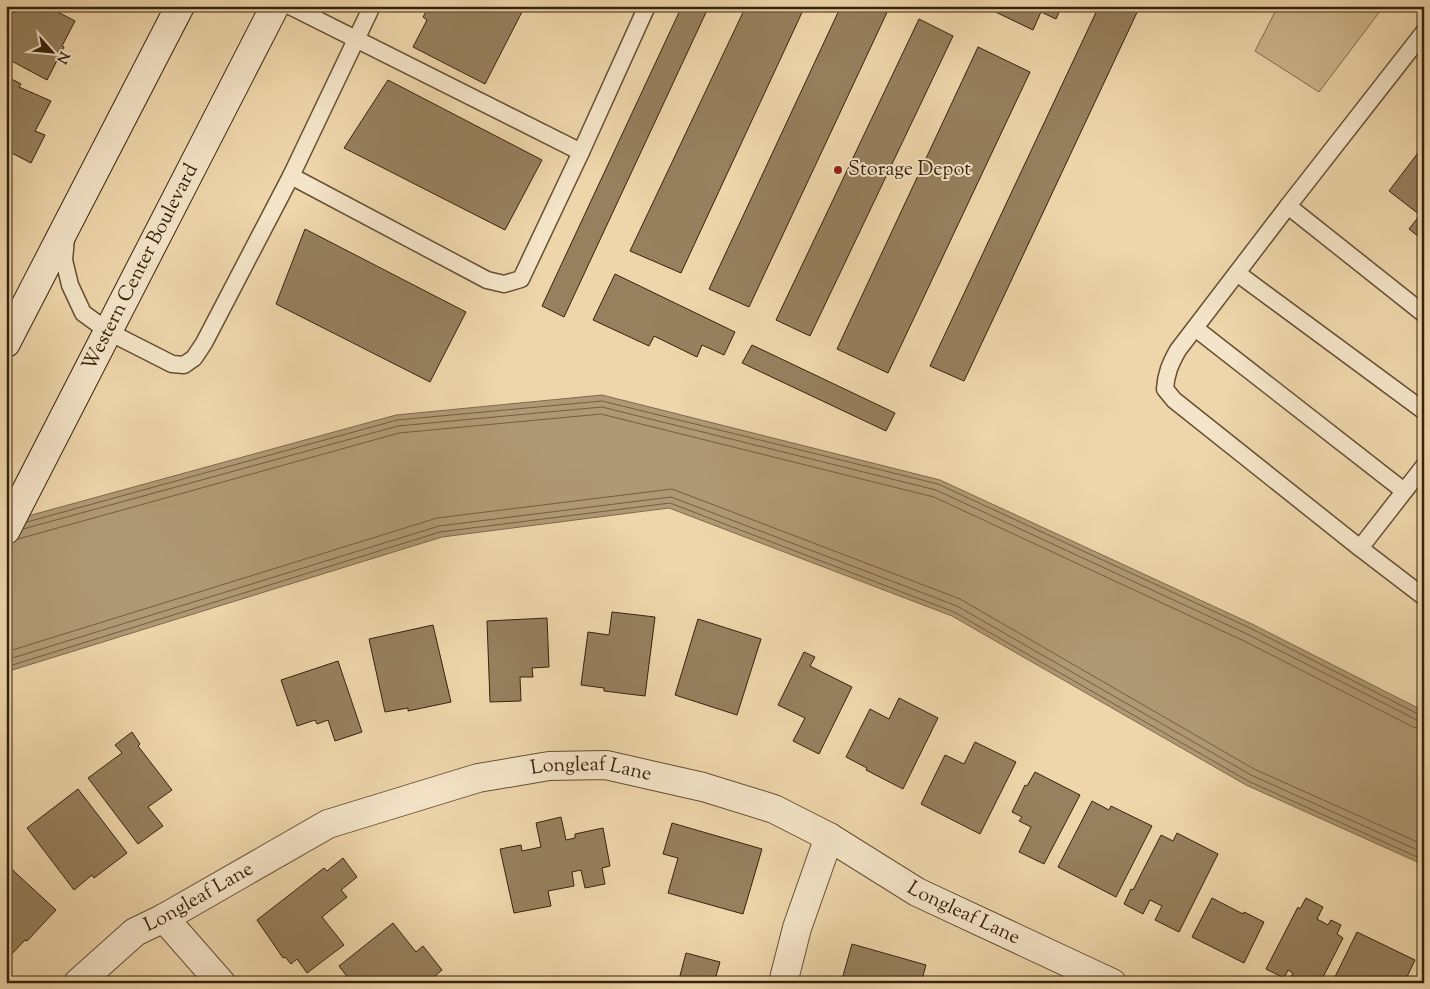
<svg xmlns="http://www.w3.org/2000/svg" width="1430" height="989" font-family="'Sorts Mill Goudy',serif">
<rect width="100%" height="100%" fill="#eed6aa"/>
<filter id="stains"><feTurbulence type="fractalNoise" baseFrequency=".004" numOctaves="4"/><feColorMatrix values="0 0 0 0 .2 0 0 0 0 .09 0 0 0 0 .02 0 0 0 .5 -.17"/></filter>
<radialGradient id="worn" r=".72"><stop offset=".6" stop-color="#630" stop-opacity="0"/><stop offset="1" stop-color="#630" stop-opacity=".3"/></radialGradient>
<path fill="#cfb78f" stroke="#826c4e" d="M 1278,6 L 1384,6 L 1319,92 L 1255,51 Z"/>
<path fill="#af9974" stroke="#7f694a" d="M 602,395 L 940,480 L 1252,624 L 1424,711 L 1424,865 L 1246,785 L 952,616 L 669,508 L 442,537 L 6,672 L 6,522 L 396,415 Z"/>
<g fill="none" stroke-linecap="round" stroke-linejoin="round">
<g stroke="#725e40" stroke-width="1">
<path d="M 27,522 L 397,420 L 602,401 L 938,484 L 1250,628 L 1420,715 L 1424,715"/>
<path d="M 23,529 L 398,426 L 602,407 L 936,490 L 1247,634 L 1417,720 L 1424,721"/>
<path d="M 18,539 L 399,433 L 601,414 L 934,497 L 1244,641 L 1413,727 L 1424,729"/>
<path d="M 6,652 L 437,518 L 672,489 L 960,599 L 1254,769 L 1424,845"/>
<path d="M 6,660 L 439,526 L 671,497 L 957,606 L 1251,775 L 1424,853"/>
<path d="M 6,667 L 440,532 L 670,503 L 954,612 L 1248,781 L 1424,860"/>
</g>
</g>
<g fill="#96805e" stroke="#36220c">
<path d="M 6,6 L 46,6 L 75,21 L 62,46 L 64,47 L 47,80 L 6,58 Z"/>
<path d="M 429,6 L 525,6 L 485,84 L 413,47 L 427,20 L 423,17 Z"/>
<path d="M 682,6 L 709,6 L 564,317 L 542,306 Z"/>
<path d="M 746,6 L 805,6 L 681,273 L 630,251 Z"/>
<path d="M 841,6 L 890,6 L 749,307 L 709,289 Z"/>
<path d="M 983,6 L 1062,6 L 1056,19 L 1041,12 L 1033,30 Z"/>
<path d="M 1099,6 L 1140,6 L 964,381 L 930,366 Z"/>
<path d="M 919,19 L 953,36 L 810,336 L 776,320 Z"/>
<path d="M 978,47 L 1030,72 L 888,373 L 837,349 Z"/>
<path d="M 6,76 L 21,84 L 19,87 L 51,101 L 35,131 L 45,135 L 31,163 L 6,150 Z"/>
<path d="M 388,80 L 542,160 L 505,230 L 344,148 Z"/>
<path d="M 1424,145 L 1424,241 L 1409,229 L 1420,215 L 1389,191 Z"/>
<path d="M 6,202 L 12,209 L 6,214 Z"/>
<path d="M 305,229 L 466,312 L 430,382 L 276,304 Z"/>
<path d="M 615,274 L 735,332 L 724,355 L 702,345 L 697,357 L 654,336 L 649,346 L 593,320 Z"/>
<path d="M 752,345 L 895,413 L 886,431 L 742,363 Z"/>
<path d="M 612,612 L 655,617 L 645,696 L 604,691 L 604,688 L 581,685 L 588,632 L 609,635 Z"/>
<path d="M 547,618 L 549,667 L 532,668 L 533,677 L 520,677 L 521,701 L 490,702 L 487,621 Z"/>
<path d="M 698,619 L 761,639 L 737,715 L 675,695 Z"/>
<path d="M 433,625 L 451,702 L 408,711 L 408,708 L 385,712 L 369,639 Z"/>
<path d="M 804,652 L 815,657 L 810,666 L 852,687 L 819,754 L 793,741 L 805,718 L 778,705 Z"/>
<path d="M 338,661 L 362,732 L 335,741 L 328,720 L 317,724 L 315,720 L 297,726 L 281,680 Z"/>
<path d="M 899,698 L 938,718 L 903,789 L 866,770 L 867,768 L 846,757 L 870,709 L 889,719 Z"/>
<path d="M 132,732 L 140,744 L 138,746 L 172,790 L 148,807 L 163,826 L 138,844 L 88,778 L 122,753 L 115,745 Z"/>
<path d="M 975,742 L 1016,762 L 980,834 L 921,804 L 945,755 L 964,764 Z"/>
<path d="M 1035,772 L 1080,795 L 1044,864 L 1019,852 L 1031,827 L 1019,821 L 1022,817 L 1012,812 L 1025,785 L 1027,786 Z"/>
<path d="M 78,789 L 127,853 L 94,878 L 92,875 L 74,890 L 27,828 Z"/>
<path d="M 1092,801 L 1109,810 L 1111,806 L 1152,826 L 1116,897 L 1058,867 Z"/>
<path d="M 561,817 L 566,840 L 575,838 L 575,834 L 603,828 L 610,866 L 602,868 L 605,884 L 585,888 L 581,870 L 572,872 L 574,886 L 548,891 L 551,906 L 514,913 L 500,849 L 521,845 L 522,851 L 541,847 L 536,823 Z"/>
<path d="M 672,823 L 762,849 L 743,914 L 668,893 L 678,858 L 663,854 Z"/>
<path d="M 1177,833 L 1218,854 L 1179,932 L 1155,920 L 1162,906 L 1150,900 L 1143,914 L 1124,904 L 1131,889 L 1133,890 L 1161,835 L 1173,841 Z"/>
<path d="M 343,858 L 357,877 L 341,890 L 347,897 L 322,917 L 344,945 L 307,973 L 297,959 L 291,964 L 285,957 L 283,958 L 257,920 L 324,868 L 327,871 Z"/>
<path d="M 6,864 L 56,910 L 27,941 L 25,940 L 9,957 L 6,954 Z"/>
<path d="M 1212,898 L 1243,914 L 1244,912 L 1264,922 L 1244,963 L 1192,937 Z"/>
<path d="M 1306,898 L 1323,907 L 1317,919 L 1328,925 L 1331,920 L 1341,925 L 1337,934 L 1343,938 L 1320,983 L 1288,983 L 1293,973 L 1288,970 L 1284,978 L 1266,969 L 1298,907 L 1300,909 Z"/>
<path d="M 393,923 L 416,952 L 423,946 L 442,970 L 427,983 L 379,983 L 375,978 L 369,983 L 352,983 L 339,966 Z"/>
<path d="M 1357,932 L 1415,960 L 1404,983 L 1332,983 Z"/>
<path d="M 852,944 L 926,965 L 921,983 L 841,983 Z"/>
<path d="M 686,953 L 720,962 L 714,983 L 678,983 Z"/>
<path d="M 1416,976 L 1424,980 L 1424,983 L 1413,983 Z"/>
</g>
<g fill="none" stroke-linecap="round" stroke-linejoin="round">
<g stroke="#644f34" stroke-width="19">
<g id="lane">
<path d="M 290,6 L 581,152"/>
<path d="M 372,6 L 291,176 L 487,280 L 504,284 L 521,279 L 581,152 L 647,6"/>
<path d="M 1424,32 L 1288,206 L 1424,314"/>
<path d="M 1288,206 L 1178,350 C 1170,364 1166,374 1165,389 L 1174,400 L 1360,548"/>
<path d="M 66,238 L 64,260 L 70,285 L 83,313 L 109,332 L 172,364 L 184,365 L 194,358 L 204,343 L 291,176"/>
<path d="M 1237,273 L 1424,411"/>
<path d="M 1195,328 L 1404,491"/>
<path d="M 1424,466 L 1360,548 L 1424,597"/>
</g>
</g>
<g stroke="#644f34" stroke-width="30">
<g id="street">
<path d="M 164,918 L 221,983"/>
<path id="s1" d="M 78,983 L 135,932 L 164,918 L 328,824 L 478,778 L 549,766 L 606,765 L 703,787 L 774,809 L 829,837 L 917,892 L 1112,983"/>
<path d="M 783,983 L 797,928 L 829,837"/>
</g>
</g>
<g stroke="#36220c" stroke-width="30">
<g id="secondary">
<path d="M 6,343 L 180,6"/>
<path id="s2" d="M 6,530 L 275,6"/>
</g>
</g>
<use href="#lane" stroke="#f4e4c8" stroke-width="16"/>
<use href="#street" stroke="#f4e4c8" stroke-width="28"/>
<use href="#secondary" stroke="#f4e4c8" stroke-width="28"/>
</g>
<circle fill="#8f2418" stroke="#f4e4c8" stroke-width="2" cx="838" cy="170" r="5"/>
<g text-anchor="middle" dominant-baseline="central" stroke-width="4" stroke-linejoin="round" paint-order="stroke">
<g font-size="20" fill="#36220c" stroke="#f4e4c8" text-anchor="start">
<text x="848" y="170">Storage Depot</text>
</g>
<g font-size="20" fill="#36220c" stroke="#f4e4c8">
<text stroke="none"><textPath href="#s2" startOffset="295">Western Center Boulevard</textPath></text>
<text stroke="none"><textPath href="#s1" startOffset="569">Longleaf Lane</textPath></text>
<text stroke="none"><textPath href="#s1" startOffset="149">Longleaf Lane</textPath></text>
<text stroke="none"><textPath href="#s1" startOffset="974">Longleaf Lane</textPath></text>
</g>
</g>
<rect width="1430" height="989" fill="none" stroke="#eed6aa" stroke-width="25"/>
<rect x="8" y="8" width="1415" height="974" fill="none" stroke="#36220c" stroke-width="2.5"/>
<rect x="12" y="12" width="1405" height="964" fill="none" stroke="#36220c"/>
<g transform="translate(52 52) rotate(117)" stroke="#f4e4c8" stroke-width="4" paint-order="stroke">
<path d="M0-4L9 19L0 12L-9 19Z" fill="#36220c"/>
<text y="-8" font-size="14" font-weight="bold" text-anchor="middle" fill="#36220c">N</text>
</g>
<rect width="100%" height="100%" filter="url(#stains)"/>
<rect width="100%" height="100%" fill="url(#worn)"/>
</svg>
